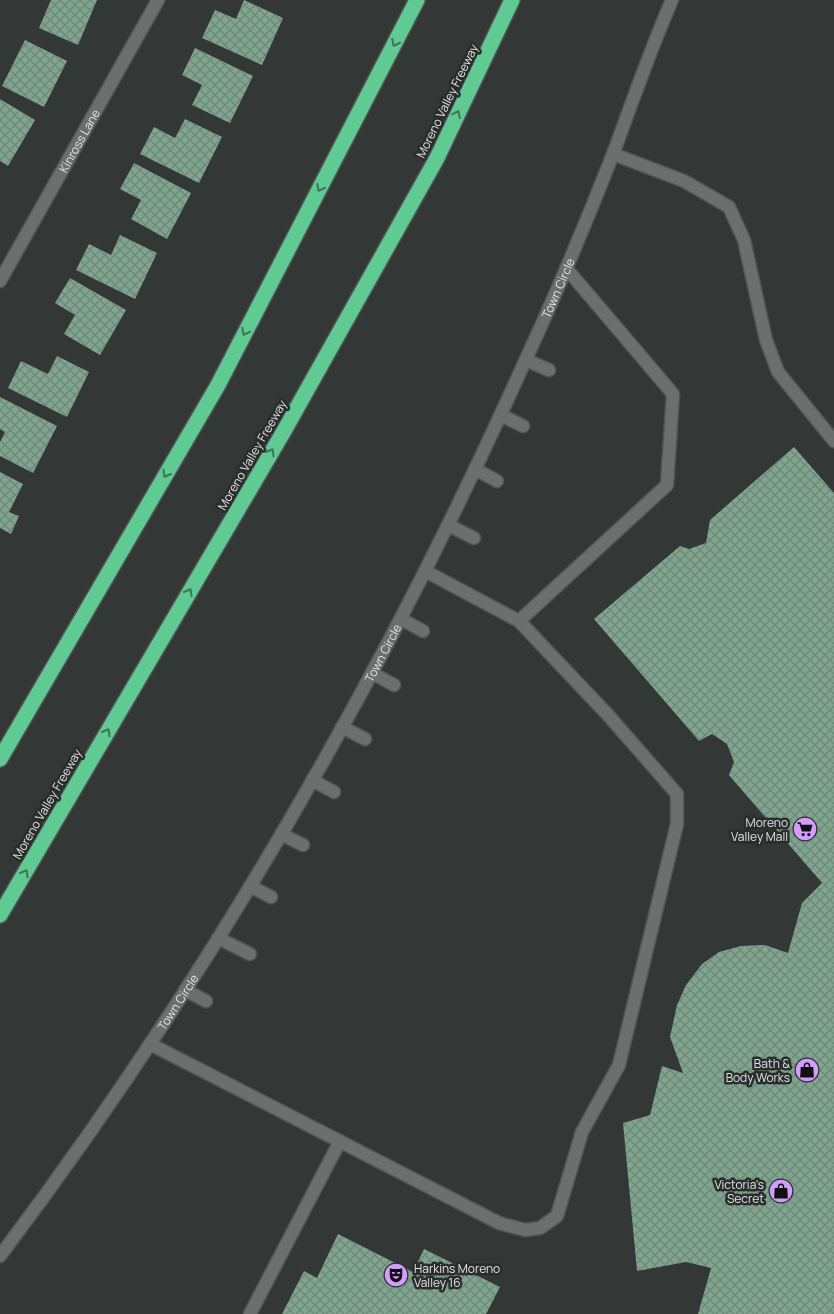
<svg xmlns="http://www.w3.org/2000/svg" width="834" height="1314" font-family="Manrope,sans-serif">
<defs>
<pattern id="building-cross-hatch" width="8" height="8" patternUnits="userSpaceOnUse" patternTransform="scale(1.25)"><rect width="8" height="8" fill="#80a58f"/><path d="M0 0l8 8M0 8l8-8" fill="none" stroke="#6e8878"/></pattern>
</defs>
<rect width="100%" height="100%" fill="#333735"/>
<g fill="url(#building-cross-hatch)">
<path d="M 51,0 L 97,0 L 78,45 L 39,28 Z"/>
<path d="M 244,0 L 283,18 L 262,65 L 202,38 L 215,10 L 236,19 Z"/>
<path d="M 25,40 L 67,61 L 44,107 L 2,86 Z"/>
<path d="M 195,48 L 253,76 L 230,123 L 192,105 L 202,85 L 182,75 Z"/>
<path d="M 0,99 L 35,120 L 8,166 L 0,161 Z"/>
<path d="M 185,119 L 222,137 L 199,183 L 140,154 L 154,127 L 175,138 Z"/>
<path d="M 134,163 L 191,193 L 167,239 L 131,219 L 141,200 L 120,189 Z"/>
<path d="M 120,235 L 157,253 L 135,299 L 76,270 L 89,244 L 111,255 Z"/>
<path d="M 70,278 L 126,310 L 100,355 L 64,334 L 75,315 L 55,303 Z"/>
<path d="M 57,356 L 89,372 L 67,417 L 8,388 L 21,361 L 48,374 Z"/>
<path d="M 0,397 L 57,426 L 33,473 L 0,456 L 0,442 L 5,432 L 0,429 Z"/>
<path d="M 794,447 L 834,493 L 834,1314 L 698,1314 L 711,1268 L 686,1262 L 637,1271 L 623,1123 L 650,1115 L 662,1066 L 683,1073 L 670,1037 L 677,1005 L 686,985 L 702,964 L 719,952 L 741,946 L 765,945 L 788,953 L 802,903 L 822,883 L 729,775 L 734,762 L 727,744 L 712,734 L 699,741 L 594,619 L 680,546 L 689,549 L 706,543 L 710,520 Z"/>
<path d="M 0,472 L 23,484 L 9,512 L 19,516 L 11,534 L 0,528 Z"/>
<path d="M 338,1234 L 413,1272 L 424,1249 L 500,1287 L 486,1314 L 282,1314 L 304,1271 L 317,1278 Z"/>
</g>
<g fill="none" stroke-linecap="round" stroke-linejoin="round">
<g stroke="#535554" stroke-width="15">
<g id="minor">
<path d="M 613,154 L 684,181 L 729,207 L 744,240 L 766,340 L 778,372 L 834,441"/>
<path id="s1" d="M 0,281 L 158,0"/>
<path d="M 526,360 L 549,370"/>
<path d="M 501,415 L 523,426"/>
<path d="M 475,469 L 497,481"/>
<path d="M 448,525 L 474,538"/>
<path d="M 401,619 L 423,631"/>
<path d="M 519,621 L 667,485 L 673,394 L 566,268"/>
<path d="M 372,673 L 394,685"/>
<path d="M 342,727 L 365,739"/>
<path d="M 312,780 L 334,792"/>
<path d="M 281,834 L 303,845"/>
<path d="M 250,886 L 271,897"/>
<path d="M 218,938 L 250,954"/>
<path d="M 185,990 L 206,1001"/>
<path d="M 150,1044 L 499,1223 L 525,1230 L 540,1228 L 557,1216 L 582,1132 L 619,1065 L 677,824 L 677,794 L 608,715 L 519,621 L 425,571"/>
<path id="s2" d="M 0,1256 C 209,979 384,676 526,359 C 557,292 586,223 613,154 C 632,103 650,50 672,0"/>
<path d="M 250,1314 L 340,1141"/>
</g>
</g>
<g stroke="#535554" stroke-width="18">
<g id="highway">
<path d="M 0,759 L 218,385 L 417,0"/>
<path d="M 0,915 L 284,431 L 437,158 L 512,0"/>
</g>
</g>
<use href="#minor" stroke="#6b6f6d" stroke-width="12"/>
<use href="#highway" stroke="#5fca92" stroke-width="15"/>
</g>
<defs><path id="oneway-chevron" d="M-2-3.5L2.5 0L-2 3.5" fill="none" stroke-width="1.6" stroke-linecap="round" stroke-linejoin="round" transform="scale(1.25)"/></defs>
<g stroke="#417459">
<use href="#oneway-chevron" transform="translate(395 43) rotate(117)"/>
<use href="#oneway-chevron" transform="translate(457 114) rotate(-65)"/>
<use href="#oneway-chevron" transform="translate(320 188) rotate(117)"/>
<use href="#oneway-chevron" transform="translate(245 332) rotate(117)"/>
<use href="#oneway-chevron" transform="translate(271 452) rotate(-60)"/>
<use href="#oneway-chevron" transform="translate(166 474) rotate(120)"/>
<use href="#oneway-chevron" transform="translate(189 592) rotate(-60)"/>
<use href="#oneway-chevron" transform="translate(107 732) rotate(-60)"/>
<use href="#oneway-chevron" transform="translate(25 873) rotate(-60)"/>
</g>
<defs>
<g id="supermarket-disc" transform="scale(1.25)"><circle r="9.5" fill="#d29dfd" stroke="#292d2b"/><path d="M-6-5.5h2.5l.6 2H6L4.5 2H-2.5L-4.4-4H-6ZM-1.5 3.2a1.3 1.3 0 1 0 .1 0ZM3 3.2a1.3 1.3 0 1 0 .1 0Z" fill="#111"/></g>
<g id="shop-disc" transform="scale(1.25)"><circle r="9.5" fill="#d29dfd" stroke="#292d2b"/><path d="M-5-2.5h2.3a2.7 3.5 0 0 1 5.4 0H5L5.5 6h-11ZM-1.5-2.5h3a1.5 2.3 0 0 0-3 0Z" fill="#111"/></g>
<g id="theatre-disc" transform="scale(1.25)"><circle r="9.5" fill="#d29dfd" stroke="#292d2b"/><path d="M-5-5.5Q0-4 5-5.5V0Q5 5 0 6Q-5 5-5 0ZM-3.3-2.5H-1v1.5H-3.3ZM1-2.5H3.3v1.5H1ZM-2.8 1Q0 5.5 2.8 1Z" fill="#111"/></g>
</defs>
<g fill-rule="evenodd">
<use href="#supermarket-disc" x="805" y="829"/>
<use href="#shop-disc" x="807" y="1070"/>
<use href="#shop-disc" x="781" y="1191"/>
<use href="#theatre-disc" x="396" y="1275"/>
</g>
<g text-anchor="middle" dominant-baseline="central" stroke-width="5" stroke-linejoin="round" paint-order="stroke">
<g font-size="12" fill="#e2e4e3" stroke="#292d2b">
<text transform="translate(447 101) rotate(-64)">Moreno Valley Freeway</text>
<text stroke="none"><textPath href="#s1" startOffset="161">Kinross Lane</textPath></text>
<text stroke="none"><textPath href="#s2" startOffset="1120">Town Circle</textPath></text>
<text transform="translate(252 455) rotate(-60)">Moreno Valley Freeway</text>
<text stroke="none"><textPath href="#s2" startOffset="715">Town Circle</textPath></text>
<text transform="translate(47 804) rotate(-60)">Moreno Valley Freeway</text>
<text stroke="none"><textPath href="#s2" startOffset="310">Town Circle</textPath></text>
</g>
<g font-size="12" fill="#e2e4e3" stroke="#292d2b" text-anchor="end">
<text x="788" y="822">Moreno<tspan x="788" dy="14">Valley Mall</tspan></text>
<text x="790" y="1063">Bath &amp;<tspan x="790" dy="14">Body Works</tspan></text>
<text x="764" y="1184">Victoria's<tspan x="764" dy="14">Secret</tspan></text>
<text x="414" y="1268" text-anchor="start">Harkins Moreno<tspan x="414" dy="14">Valley 16</tspan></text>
</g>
</g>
</svg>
